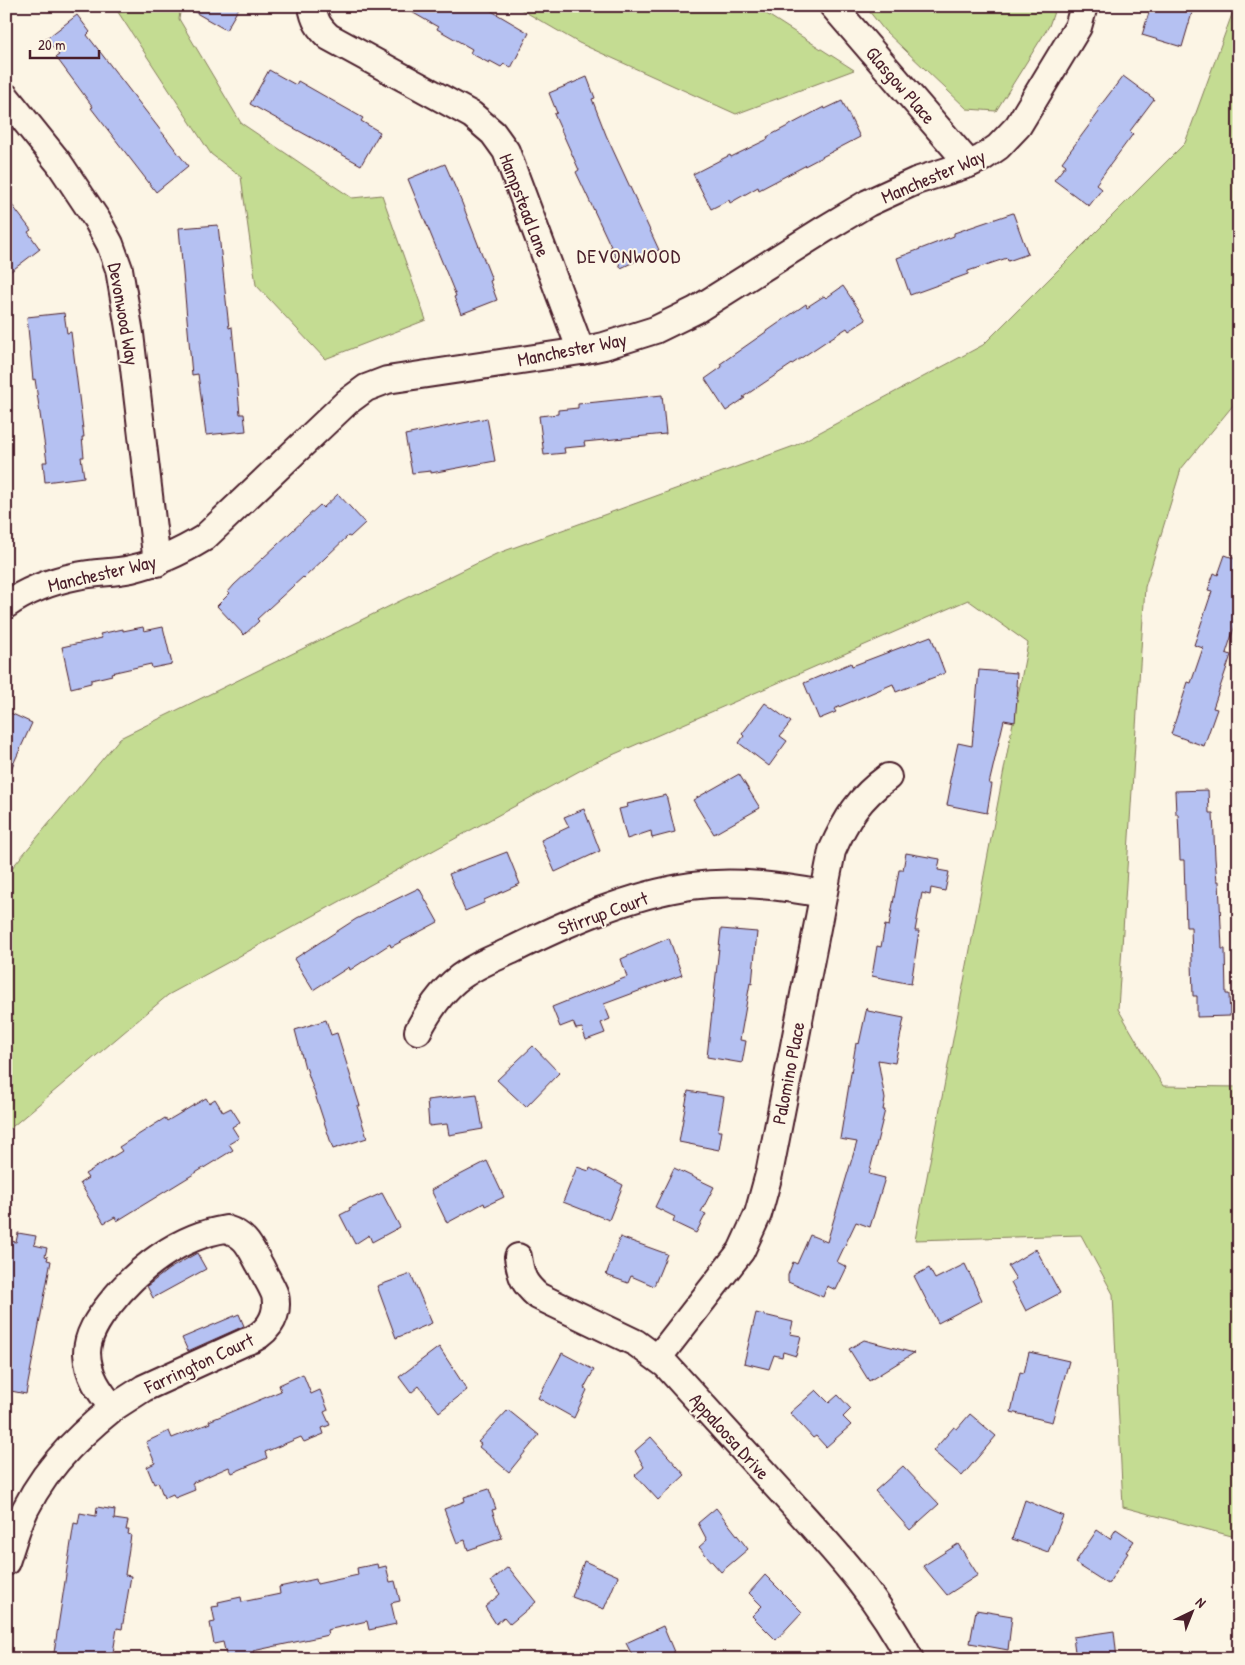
<svg xmlns="http://www.w3.org/2000/svg" width="1245" height="1665" font-family="'Patrick Hand',sans-serif">
<rect width="100%" height="100%" fill="#fcf5e5"/>
<filter id="ink" filterUnits="userSpaceOnUse"><feTurbulence type="fractalNoise" baseFrequency=".02" numOctaves="2"/><feDisplacementMap in="SourceGraphic" scale="10" xChannelSelector="R" yChannelSelector="G"/><feConvolveMatrix kernelMatrix="1 2 1 2 8 2 1 2 1" color-interpolation-filters="sRGB"/></filter>
<g filter="url(#ink)">
<g fill="#c4dc92" stroke="#877e5e">
<path d="M 114,6 L 181,6 L 179,19 L 241,123 L 352,198 L 382,195 L 426,320 L 325,359 L 256,285 L 241,177 L 211,154 Z"/>
<path d="M 515,6 L 754,6 L 854,70 L 736,114 L 579,43 Z"/>
<path d="M 865,6 L 1056,6 L 1049,26 L 996,111 L 967,109 L 884,30 Z"/>
<path d="M 1235,6 L 1239,6 L 1239,398 L 1181,469 L 1145,587 L 1118,1009 L 1163,1086 L 1239,1087 L 1239,1538 L 1123,1507 L 1113,1294 L 1081,1235 L 915,1240 L 1028,643 L 968,600 L 594,763 L 168,995 L 6,1132 L 6,875 L 120,738 L 496,554 L 794,446 L 983,345 L 1185,143 Z"/>
</g>
<g fill="#b5c1f2" stroke="#4a1f2b">
<path d="M 184,6 L 240,6 L 226,30 Z"/>
<path d="M 401,6 L 483,6 L 529,33 L 511,68 L 504,64 L 501,67 L 490,61 L 489,63 L 470,53 L 472,49 L 437,29 L 438,27 Z"/>
<path d="M 1151,6 L 1194,6 L 1182,47 L 1142,35 Z"/>
<path d="M 77,15 L 90,32 L 87,35 L 188,166 L 156,192 L 91,108 L 93,107 L 56,57 L 59,55 L 46,39 Z"/>
<path d="M 269,70 L 296,85 L 298,81 L 363,118 L 361,121 L 380,132 L 361,165 L 250,104 Z"/>
<path d="M 1123,76 L 1154,99 L 1130,131 L 1133,134 L 1096,184 L 1102,189 L 1089,206 L 1054,180 L 1066,165 L 1062,162 L 1099,112 L 1097,110 Z"/>
<path d="M 587,77 L 595,98 L 592,99 L 606,135 L 659,250 L 621,268 L 576,172 L 579,170 L 554,114 L 557,113 L 549,93 Z"/>
<path d="M 842,101 L 860,137 L 759,190 L 758,187 L 730,203 L 729,200 L 711,209 L 693,174 L 730,155 L 731,157 L 768,139 L 767,137 L 824,107 L 825,109 Z"/>
<path d="M 445,164 L 462,203 L 492,280 L 490,281 L 497,300 L 461,314 L 454,297 L 456,296 L 408,179 Z"/>
<path d="M 6,197 L 31,230 L 28,232 L 40,249 L 6,275 Z"/>
<path d="M 1013,213 L 1028,254 L 1008,261 L 1007,258 L 968,271 L 968,274 L 910,295 L 897,258 L 954,236 L 954,233 Z"/>
<path d="M 218,225 L 229,328 L 232,327 L 240,414 L 244,414 L 246,431 L 206,435 L 198,374 L 192,375 L 179,228 Z"/>
<path d="M 843,286 L 866,320 L 849,331 L 847,328 L 828,340 L 743,397 L 745,398 L 726,411 L 705,379 L 722,367 L 720,364 L 806,304 L 807,307 L 824,296 L 826,298 Z"/>
<path d="M 64,313 L 67,333 L 71,332 L 84,437 L 82,437 L 84,457 L 81,457 L 84,477 L 45,482 L 43,462 L 47,462 L 35,379 L 33,380 L 27,317 Z"/>
<path d="M 662,395 L 666,434 L 584,442 L 585,446 L 564,448 L 565,453 L 544,455 L 539,416 L 558,414 L 558,410 L 578,408 L 578,404 Z"/>
<path d="M 487,418 L 495,461 L 431,473 L 431,471 L 412,473 L 405,435 Z"/>
<path d="M 338,494 L 365,523 L 350,537 L 348,536 L 304,578 L 303,577 L 257,619 L 259,621 L 244,635 L 217,606 L 230,593 L 228,592 L 234,585 L 320,505 L 323,508 Z"/>
<path d="M 1225,555 L 1239,560 L 1239,613 L 1226,653 L 1231,655 L 1213,708 L 1217,709 L 1204,746 L 1171,734 L 1188,682 L 1191,683 L 1203,648 L 1194,645 L 1212,591 L 1208,590 L 1214,573 L 1218,575 Z"/>
<path d="M 143,627 L 144,631 L 163,627 L 172,664 L 152,668 L 151,664 L 111,673 L 112,675 L 91,680 L 91,683 L 71,688 L 62,647 L 102,638 L 100,634 L 123,629 L 123,631 Z"/>
<path d="M 931,636 L 945,673 L 896,692 L 893,684 L 834,709 L 836,712 L 819,719 L 804,683 L 851,663 L 852,666 Z"/>
<path d="M 979,670 L 1017,673 L 1016,686 L 1018,686 L 1015,722 L 1004,720 L 989,784 L 992,784 L 987,813 L 947,805 L 951,784 L 949,784 L 958,743 L 972,746 Z"/>
<path d="M 765,703 L 791,722 L 780,736 L 787,741 L 769,766 L 739,743 L 744,736 L 742,734 Z"/>
<path d="M 6,711 L 32,723 L 6,780 Z"/>
<path d="M 739,774 L 760,808 L 714,834 L 693,800 Z"/>
<path d="M 1208,790 L 1209,813 L 1213,813 L 1215,858 L 1217,881 L 1219,881 L 1222,949 L 1225,949 L 1226,994 L 1229,994 L 1230,1016 L 1197,1017 L 1197,996 L 1193,996 L 1191,927 L 1186,927 L 1184,860 L 1180,860 L 1178,814 L 1176,814 L 1175,791 Z"/>
<path d="M 666,795 L 675,832 L 652,838 L 651,831 L 627,839 L 619,809 L 628,807 L 627,804 Z"/>
<path d="M 584,809 L 600,851 L 555,872 L 541,840 L 569,827 L 564,817 Z"/>
<path d="M 507,852 L 520,884 L 484,900 L 484,903 L 465,911 L 449,874 Z"/>
<path d="M 906,853 L 940,859 L 938,870 L 949,872 L 945,891 L 931,888 L 930,895 L 922,893 L 915,931 L 919,931 L 911,984 L 872,976 L 877,946 L 881,947 L 885,925 L 889,926 L 899,870 L 903,870 Z"/>
<path d="M 419,888 L 438,922 L 391,947 L 390,944 L 350,970 L 349,967 L 313,990 L 294,959 L 356,919 Z"/>
<path d="M 721,929 L 757,932 L 752,984 L 750,983 L 740,1040 L 746,1041 L 742,1063 L 707,1057 Z"/>
<path d="M 669,938 L 682,975 L 604,1004 L 610,1019 L 601,1023 L 605,1033 L 586,1040 L 582,1028 L 576,1029 L 573,1022 L 560,1027 L 552,1007 L 627,977 L 621,959 Z"/>
<path d="M 867,1007 L 868,1011 L 904,1018 L 895,1063 L 878,1060 L 885,1099 L 883,1110 L 885,1110 L 869,1174 L 885,1178 L 870,1227 L 856,1222 L 837,1262 L 847,1267 L 836,1290 L 827,1286 L 823,1297 L 788,1282 L 788,1275 L 793,1262 L 797,1264 L 810,1235 L 827,1242 L 857,1142 L 840,1139 L 856,1043 L 859,1044 Z"/>
<path d="M 326,1020 L 331,1035 L 337,1033 L 360,1106 L 357,1106 L 367,1138 L 333,1149 L 306,1067 L 305,1068 L 295,1030 Z"/>
<path d="M 533,1046 L 559,1073 L 526,1107 L 497,1080 Z"/>
<path d="M 688,1091 L 724,1097 L 718,1131 L 722,1131 L 719,1150 L 679,1142 Z"/>
<path d="M 477,1094 L 483,1129 L 449,1135 L 447,1124 L 429,1126 L 427,1100 Z"/>
<path d="M 206,1098 L 209,1103 L 215,1099 L 223,1112 L 231,1108 L 240,1122 L 232,1127 L 239,1138 L 229,1144 L 233,1150 L 117,1221 L 115,1217 L 104,1223 L 80,1183 L 88,1178 L 85,1174 L 122,1151 L 119,1147 L 165,1118 L 167,1121 Z"/>
<path d="M 487,1161 L 504,1197 L 485,1206 L 484,1203 L 447,1223 L 431,1190 Z"/>
<path d="M 577,1167 L 589,1171 L 590,1168 L 623,1185 L 609,1220 L 563,1202 Z"/>
<path d="M 674,1168 L 714,1187 L 701,1212 L 706,1214 L 696,1233 L 673,1222 L 675,1217 L 655,1207 Z"/>
<path d="M 382,1193 L 400,1227 L 372,1242 L 369,1235 L 355,1244 L 340,1215 L 350,1210 L 349,1208 Z"/>
<path d="M 18,1233 L 36,1236 L 34,1245 L 47,1248 L 45,1256 L 48,1257 L 47,1260 L 51,1261 L 26,1394 L 6,1390 L 6,1240 L 16,1242 Z"/>
<path d="M 620,1237 L 667,1254 L 654,1286 L 631,1276 L 628,1283 L 606,1275 Z"/>
<path d="M 1036,1249 L 1060,1293 L 1026,1311 L 1011,1282 L 1016,1279 L 1008,1266 Z"/>
<path d="M 197,1253 L 206,1269 L 153,1298 L 147,1286 L 169,1269 Z"/>
<path d="M 965,1264 L 982,1300 L 938,1323 L 914,1276 L 929,1268 L 935,1279 Z"/>
<path d="M 411,1274 L 432,1323 L 396,1338 L 377,1286 Z"/>
<path d="M 756,1313 L 793,1322 L 790,1334 L 801,1336 L 796,1356 L 783,1352 L 782,1357 L 774,1355 L 769,1369 L 744,1363 Z"/>
<path d="M 239,1314 L 244,1326 L 188,1351 L 182,1338 Z"/>
<path d="M 864,1340 L 914,1353 L 869,1381 L 849,1349 Z"/>
<path d="M 439,1347 L 467,1390 L 439,1412 L 419,1386 L 411,1393 L 399,1377 Z"/>
<path d="M 1029,1352 L 1069,1361 L 1052,1422 L 1011,1412 L 1020,1372 L 1024,1373 Z"/>
<path d="M 562,1353 L 594,1370 L 584,1388 L 587,1390 L 574,1418 L 538,1398 Z"/>
<path d="M 303,1374 L 311,1394 L 320,1390 L 328,1410 L 324,1412 L 330,1425 L 322,1428 L 324,1434 L 304,1442 L 301,1437 L 265,1452 L 267,1458 L 232,1473 L 229,1467 L 192,1483 L 195,1490 L 175,1498 L 173,1494 L 164,1498 L 158,1482 L 154,1484 L 147,1467 L 155,1463 L 146,1442 L 169,1431 L 172,1438 L 210,1423 L 209,1421 L 281,1391 L 279,1385 Z"/>
<path d="M 816,1390 L 829,1403 L 838,1395 L 851,1409 L 843,1417 L 851,1425 L 826,1447 L 816,1436 L 813,1438 L 790,1413 Z"/>
<path d="M 508,1410 L 539,1435 L 509,1472 L 479,1447 L 481,1444 L 478,1442 Z"/>
<path d="M 970,1414 L 996,1436 L 962,1476 L 933,1451 L 954,1427 L 957,1429 Z"/>
<path d="M 651,1437 L 685,1475 L 658,1500 L 635,1475 L 644,1467 L 635,1451 Z"/>
<path d="M 903,1466 L 939,1504 L 910,1530 L 875,1491 Z"/>
<path d="M 489,1489 L 496,1509 L 492,1510 L 502,1538 L 468,1550 L 465,1540 L 457,1543 L 444,1509 L 465,1501 L 464,1497 Z"/>
<path d="M 1025,1500 L 1063,1516 L 1048,1552 L 1012,1539 Z"/>
<path d="M 97,1507 L 115,1510 L 114,1519 L 128,1521 L 126,1530 L 129,1530 L 128,1534 L 131,1535 L 125,1575 L 131,1576 L 122,1629 L 117,1628 L 112,1659 L 53,1659 L 74,1523 L 78,1524 L 80,1513 L 96,1516 Z"/>
<path d="M 716,1508 L 748,1549 L 721,1572 L 699,1547 L 707,1540 L 698,1523 Z"/>
<path d="M 1116,1529 L 1134,1541 L 1126,1552 L 1128,1553 L 1108,1584 L 1075,1563 L 1097,1530 L 1110,1539 Z"/>
<path d="M 958,1544 L 978,1575 L 947,1595 L 923,1566 Z"/>
<path d="M 584,1561 L 618,1576 L 604,1609 L 572,1597 Z"/>
<path d="M 377,1564 L 378,1568 L 386,1566 L 390,1582 L 395,1581 L 400,1601 L 391,1603 L 396,1624 L 369,1630 L 367,1621 L 327,1630 L 328,1635 L 253,1651 L 255,1659 L 227,1659 L 223,1642 L 214,1644 L 210,1623 L 215,1622 L 212,1607 L 219,1606 L 218,1602 L 241,1597 L 242,1602 L 280,1594 L 279,1587 L 316,1579 L 317,1584 L 358,1575 L 357,1568 Z"/>
<path d="M 508,1567 L 536,1602 L 510,1624 L 504,1617 L 496,1624 L 485,1607 L 500,1594 L 491,1581 Z"/>
<path d="M 765,1575 L 802,1612 L 776,1640 L 752,1616 L 762,1606 L 749,1593 Z"/>
<path d="M 976,1610 L 1012,1616 L 1008,1650 L 970,1643 Z"/>
<path d="M 663,1626 L 677,1659 L 634,1659 L 626,1643 Z"/>
<path d="M 1114,1631 L 1117,1659 L 1076,1659 L 1073,1637 Z"/>
</g>
<g fill="none" stroke-linecap="round" stroke-linejoin="round">
<g stroke="#4a1f2b" stroke-width="30">
<g id="minor">
<path d="M 312,6 C 314,20 319,28 329,37 L 472,115 L 493,133 L 506,151 L 581,351"/>
<path d="M 833,6 L 969,164"/>
<path d="M 6,97 L 59,163 L 97,220 L 110,244 L 119,269 L 130,334 L 157,563"/>
<path d="M 6,605 C 26,591 52,581 77,576 C 95,572 113,573 131,569 C 158,563 181,552 204,538 L 347,402 L 366,388 L 387,380 L 581,351 L 604,346 L 655,330 L 696,310 L 823,230 L 868,203 L 916,181 L 969,164 L 982,158 L 998,147 L 1018,126 L 1078,27 L 1084,6"/>
<path d="M 418,1031 C 429,1010 445,986 466,973 C 479,964 495,958 510,951 C 566,923 629,895 691,886 C 736,880 779,886 823,894"/>
<path d="M 226,1229 C 248,1236 250,1248 261,1267 C 265,1276 272,1286 275,1295 C 280,1318 265,1336 245,1342 L 144,1388 L 113,1408 C 99,1391 88,1376 87,1353 C 87,1335 98,1319 109,1305 C 137,1269 179,1236 226,1229 Z"/>
<path d="M 518,1257 C 521,1276 523,1283 538,1296 L 636,1343 L 666,1365 C 706,1409 746,1453 786,1497 C 833,1549 877,1595 910,1659"/>
<path d="M 658,1358 L 741,1251 L 758,1214 L 769,1174 L 832,851 C 846,819 859,798 888,777"/>
<path d="M 6,1562 C 10,1550 14,1537 18,1526 C 37,1477 73,1440 113,1408"/>
</g>
</g>
<use href="#minor" stroke="#fcf5e5" stroke-width="26"/>
</g>
</g>
<g text-anchor="middle" dominant-baseline="central" stroke-width="4" stroke-linejoin="round" paint-order="stroke">
<g font-size="19" fill="#4a1f2b" stroke="#fcf5e5">
<text transform="translate(901 85) rotate(49)">Glasgow Place</text>
<text transform="translate(933 176) rotate(-23)">Manchester Way</text>
<text transform="translate(525 205) rotate(69)">Hampstead Lane</text>
<text transform="translate(124 314) rotate(80)">Devonwood Way</text>
<text transform="translate(572 349) rotate(-11)">Manchester Way</text>
<text transform="translate(102 573) rotate(-13)">Manchester Way</text>
<text transform="translate(603 913) rotate(-20)">Stirrup Court</text>
<text transform="translate(788 1073) rotate(-79)">Palomino Place</text>
<text transform="translate(199 1363) rotate(-25)">Farrington Court</text>
<text transform="translate(730 1436) rotate(48)">Appaloosa Drive</text>
</g>
<g font-size="20" letter-spacing="1" fill="#4a1f2b" stroke="#fcf5e5">
<text x="629" y="255">DEVONWOOD</text>
</g>
</g>
<rect width="1245" height="1665" fill="none" stroke="#fcf5e5" stroke-width="25"/>
<rect x="12" y="12" width="1220" height="1640" fill="none" stroke="#4a1f2b" stroke-width="2" filter="url(#ink)"/>
<g transform="translate(1192 1612) rotate(43)" stroke="#fcf5e5" stroke-width="4" paint-order="stroke">
<path d="M0-4L9 19L0 12L-9 19Z" fill="#4a1f2b"/>
<text y="-8" font-size="14" font-weight="bold" text-anchor="middle" fill="#4a1f2b">N</text>
</g>
<path d="M30 50v8h69v-8" fill="none" stroke="#4a1f2b" stroke-width="2.5"/>
<text x="38" y="50" font-size="15" fill="#4a1f2b" stroke="#fcf5e5" stroke-width="4" paint-order="stroke">20 m</text>
</svg>
